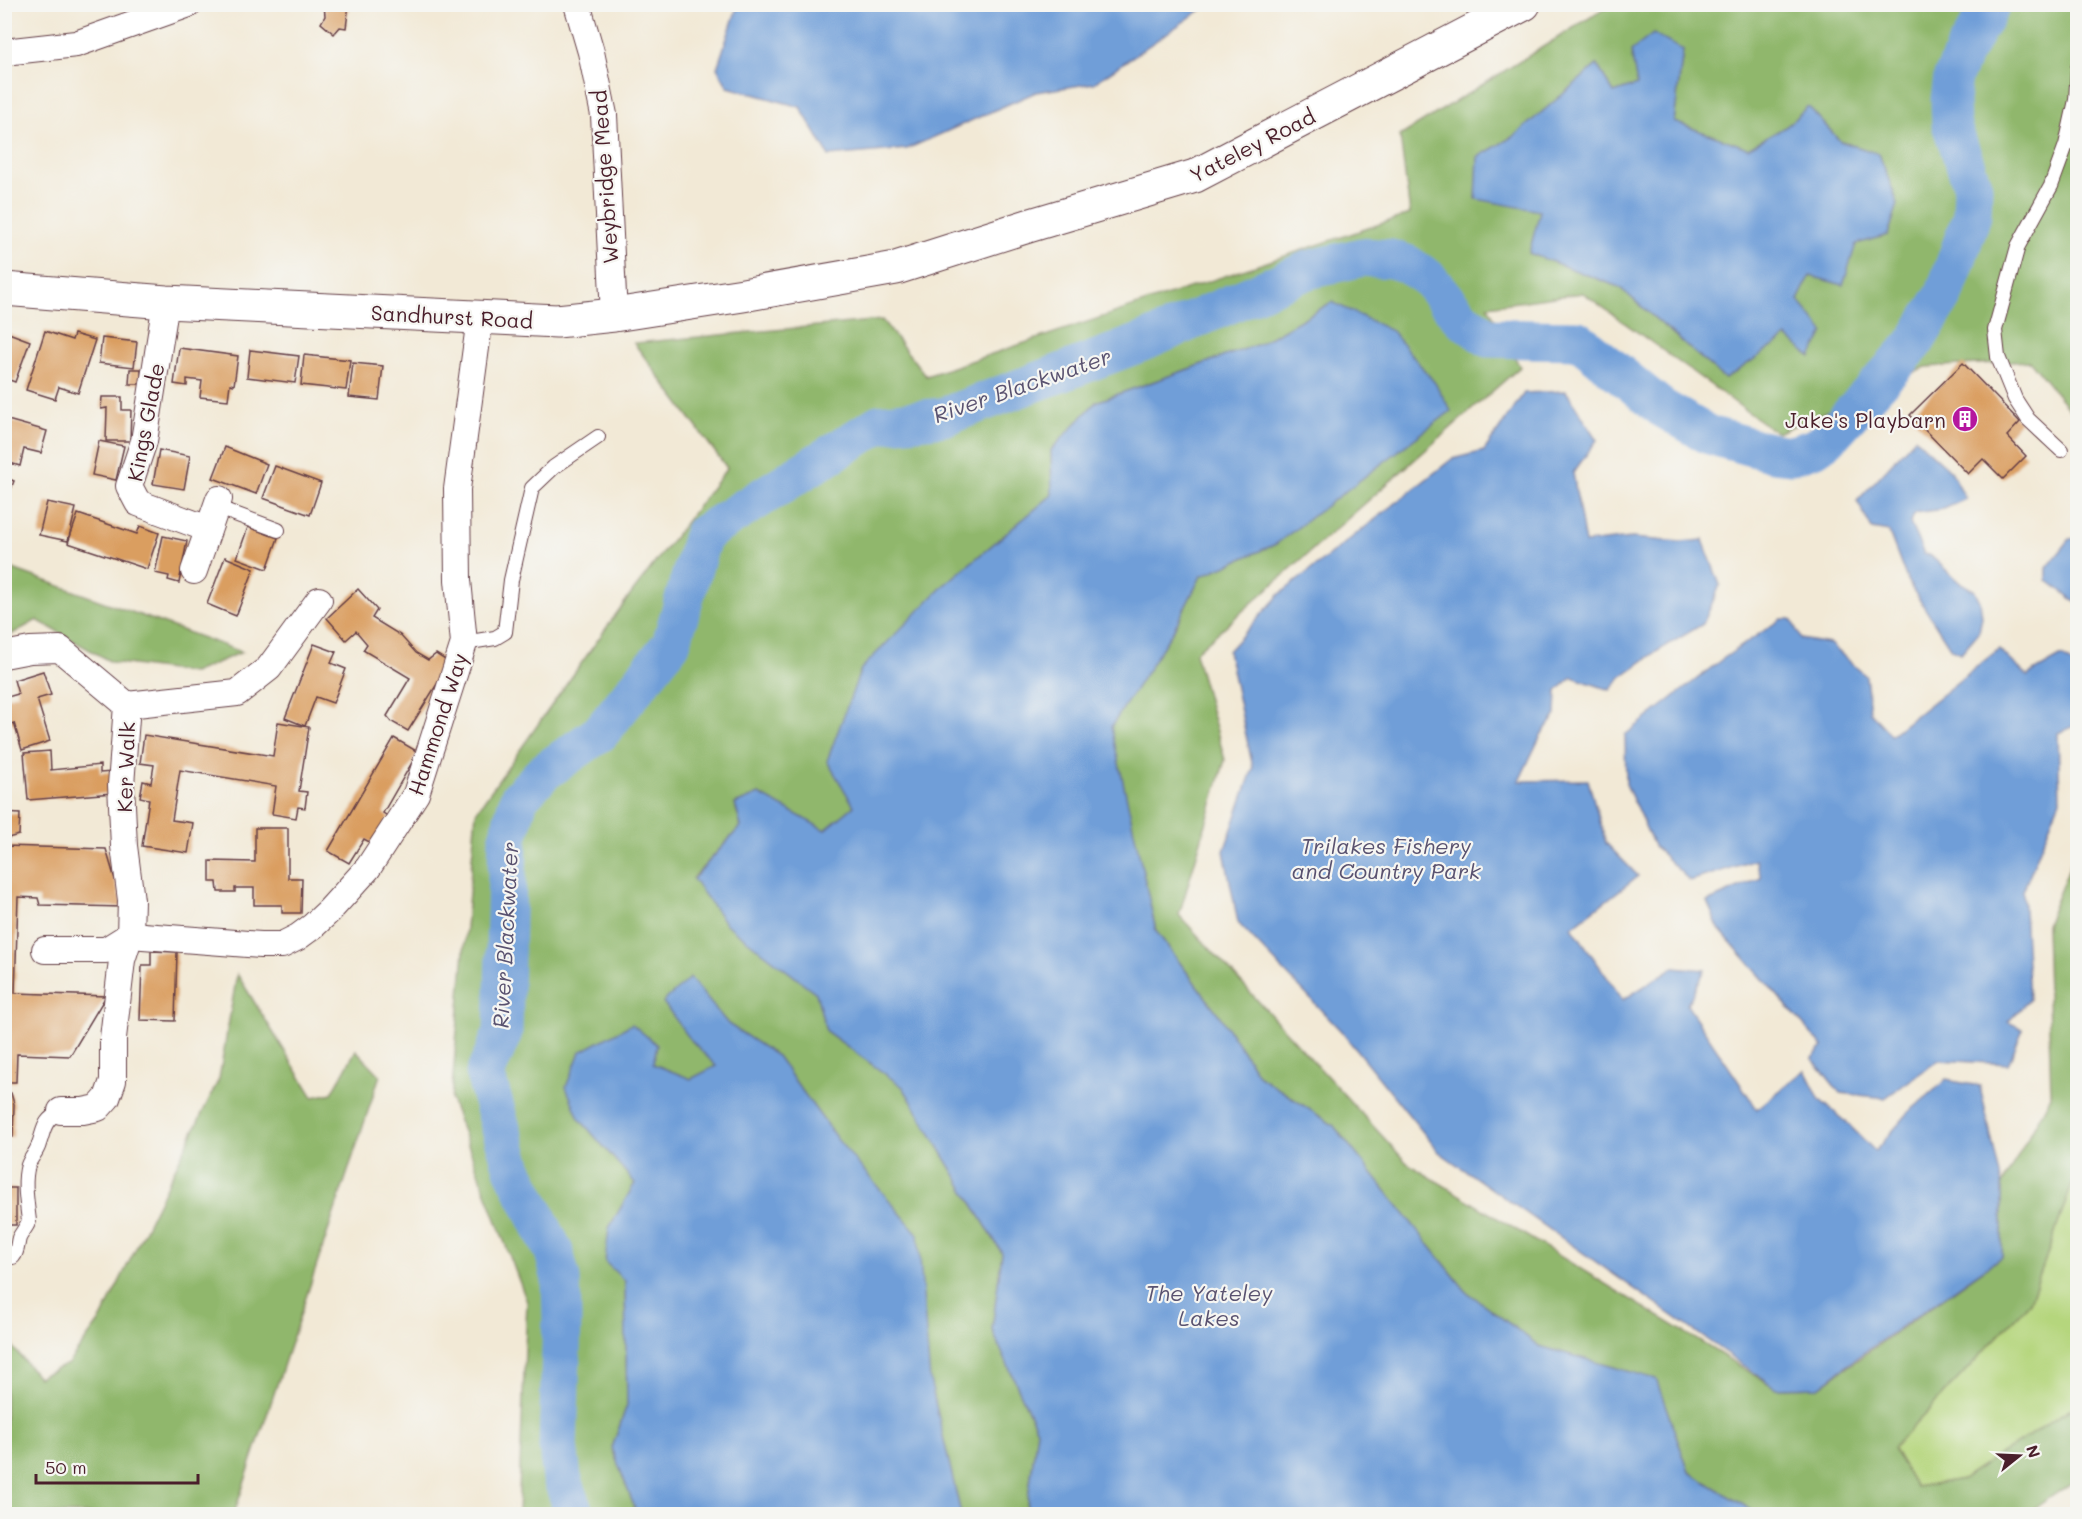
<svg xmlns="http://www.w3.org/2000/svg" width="2082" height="1519" font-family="Mali,sans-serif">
<rect width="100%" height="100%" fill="#f6f6f2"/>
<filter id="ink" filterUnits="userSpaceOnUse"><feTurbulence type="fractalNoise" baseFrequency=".0167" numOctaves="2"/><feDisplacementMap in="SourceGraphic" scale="12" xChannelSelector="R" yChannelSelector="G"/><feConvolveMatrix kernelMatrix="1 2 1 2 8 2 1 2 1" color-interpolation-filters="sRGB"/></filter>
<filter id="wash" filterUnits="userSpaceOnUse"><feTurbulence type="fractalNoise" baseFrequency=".008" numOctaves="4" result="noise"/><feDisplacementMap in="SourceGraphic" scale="24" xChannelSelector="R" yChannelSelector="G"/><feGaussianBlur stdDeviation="1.35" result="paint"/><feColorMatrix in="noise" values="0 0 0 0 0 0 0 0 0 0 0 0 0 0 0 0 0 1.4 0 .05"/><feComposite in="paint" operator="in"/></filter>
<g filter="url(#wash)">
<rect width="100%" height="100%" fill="#f2e9d6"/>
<path fill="#b5d67d" stroke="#807a54" stroke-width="1.5" d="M 2077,1171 L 2077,1404 L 1963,1479 L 1916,1487 L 1893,1448 L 2030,1302 Z"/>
<g fill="#90b76c" stroke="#6d6b4c" stroke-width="1.5" fill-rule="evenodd">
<path d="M 1610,5 L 2077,5 L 2077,419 L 2030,361 L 1926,367 L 1777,433 L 1583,293 L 1488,306 L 1520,367 L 1195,653 L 1225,760 L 1179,915 L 1407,1163 L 1776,1388 L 1819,1387 L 2002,1256 L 2002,1185 L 2051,1096 L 2046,925 L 2077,848 L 2077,1171 L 2030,1302 L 1893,1448 L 1916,1487 L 1963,1479 L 2077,1404 L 2077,1479 L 2026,1514 L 1758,1514 L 1689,1472 L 1656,1379 L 1539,1346 L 1466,1291 L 1333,1125 L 1259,1076 L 1219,1015 L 1156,931 L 1110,727 L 1173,631 L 1201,576 L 1276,544 L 1332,302 L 1259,344 L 1096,402 L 1051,450 L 1052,495 L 943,586 L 854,806 L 825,831 L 759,794 L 735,804 L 741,826 L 693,878 L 726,924 L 817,993 L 826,1031 L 903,1087 L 1002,1253 L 992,1330 L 1037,1430 L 1026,1514 L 961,1514 L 930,1380 L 837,1139 L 777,1056 L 728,1024 L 690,978 L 690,1039 L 717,1066 L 691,1079 L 653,1064 L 579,1118 L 636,1184 L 609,1228 L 625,1281 L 627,1405 L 612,1448 L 637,1514 L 518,1514 L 527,1302 L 451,1100 L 476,812 L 619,610 L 727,468 L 634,343 L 882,320 L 926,376 L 1410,214 L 1400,136 ZM 1683,50 L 1674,122 L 1748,148 L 1787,126 L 1808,106 L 1840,141 L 1879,154 L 1898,204 L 1888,235 L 1856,244 L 1810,275 L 1798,300 L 1823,332 L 1811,356 L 1787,336 L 1725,379 L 1619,287 L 1529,253 L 1541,211 L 1478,157 L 1514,136 L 1597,65 L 1614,93 L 1637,85 Z"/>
<path d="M 4,566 L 5,566 L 242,652 L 193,673 L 111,662 L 37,620 L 5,638 Z"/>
<path d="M 237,974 L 313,1097 L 332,1093 L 356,1050 L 380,1075 L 234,1514 L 21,1514 L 5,1510 L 5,1338 L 38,1377 L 68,1364 L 101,1319 L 219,1079 Z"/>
</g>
<g fill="#6f9ed8" stroke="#5c5e82" stroke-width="1.5">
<path d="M 738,5 L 738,4 L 1208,5 L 1094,83 L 1036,92 L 907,149 L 829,156 L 800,107 L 728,87 L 717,68 Z"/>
<path d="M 1653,34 L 1683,50 L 1674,122 L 1748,148 L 1787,126 L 1808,106 L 1840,141 L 1879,154 L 1898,204 L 1888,235 L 1856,244 L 1843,285 L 1810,276 L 1798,300 L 1824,332 L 1811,357 L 1787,337 L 1725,379 L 1619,287 L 1529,253 L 1540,211 L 1476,199 L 1478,157 L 1514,136 L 1597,65 L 1614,93 L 1637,85 L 1631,51 Z"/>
<path d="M 1332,302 L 1392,331 L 1435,383 L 1451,411 L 1276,544 L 1201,576 L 1173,631 L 1111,727 L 1156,931 L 1219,1015 L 1259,1076 L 1333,1125 L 1466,1291 L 1539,1346 L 1656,1379 L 1689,1472 L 1758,1514 L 1026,1514 L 1037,1430 L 992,1330 L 1002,1253 L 903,1087 L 826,1031 L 816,993 L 726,924 L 693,879 L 741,826 L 735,804 L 759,794 L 825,830 L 854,806 L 827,761 L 861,669 L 943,586 L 1052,495 L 1051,450 L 1096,402 L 1259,344 Z"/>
<path d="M 1566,391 L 1597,440 L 1573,473 L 1585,543 L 1632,538 L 1681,542 L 1703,540 L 1720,585 L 1703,624 L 1656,652 L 1621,677 L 1610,690 L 1572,677 L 1557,691 L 1556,715 L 1541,735 L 1519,781 L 1588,780 L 1606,843 L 1638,876 L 1572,927 L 1623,1000 L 1674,967 L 1705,970 L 1687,1005 L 1757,1109 L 1805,1070 L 1820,1100 L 1843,1119 L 1875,1151 L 1910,1111 L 1946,1080 L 1980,1086 L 2002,1185 L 2002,1256 L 1859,1356 L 1819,1387 L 1776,1388 L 1439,1152 L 1341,1031 L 1238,923 L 1224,851 L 1253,768 L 1228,651 L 1280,594 L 1452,459 L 1484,451 L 1524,393 Z"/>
<path d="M 1915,438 L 1951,471 L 1966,499 L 1944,509 L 1915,513 L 1910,523 L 1924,554 L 1930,555 L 1959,582 L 1974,590 L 1980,601 L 1982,617 L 1979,632 L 1961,653 L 1951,649 L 1908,582 L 1889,532 L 1872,529 L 1857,501 Z"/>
<path d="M 2077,538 L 2078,538 L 2077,603 L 2047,580 L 2047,568 L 2070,539 Z"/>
<path d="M 1781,619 L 1791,619 L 1801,639 L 1830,644 L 1866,676 L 1870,712 L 1891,735 L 1999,649 L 2027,676 L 2062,656 L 2077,668 L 2077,725 L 2058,733 L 2060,800 L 2023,891 L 2029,1000 L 2008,1022 L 2023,1029 L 2008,1064 L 1939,1060 L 1885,1098 L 1840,1093 L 1812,1058 L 1823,1047 L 1719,929 L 1707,902 L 1761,878 L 1756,860 L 1690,881 L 1654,846 L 1626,784 L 1625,735 L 1721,660 Z"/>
<path d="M 690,978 L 728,1024 L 777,1056 L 837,1139 L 918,1234 L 930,1380 L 961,1514 L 637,1514 L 612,1448 L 627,1405 L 625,1281 L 605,1262 L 609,1228 L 635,1183 L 579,1118 L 566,1087 L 580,1052 L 632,1024 L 657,1045 L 653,1064 L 691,1079 L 716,1066 L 690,1039 L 663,1002 Z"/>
</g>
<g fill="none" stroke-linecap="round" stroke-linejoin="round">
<path stroke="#6f9ed8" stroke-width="39" d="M 575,1514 L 562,1478 L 558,1446 L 562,1318 L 561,1279 L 554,1252 L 513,1169 L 485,1074 L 503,1032 L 508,838 L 519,798 L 544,772 L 600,733 L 671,644 L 703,534 L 879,424 L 943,417 L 1148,340 L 1308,270 L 1362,257 L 1391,259 L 1407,264 L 1428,278 L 1461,318 L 1488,338 L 1578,340 L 1662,408 L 1709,435 L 1773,453 L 1792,455 L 1814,448 L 1828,439 L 1914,344 L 1945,293 L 1972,215 L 1973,187 L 1951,124 L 1950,100 L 1953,77 L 1963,53 L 1992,4"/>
</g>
<g id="blocks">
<g fill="#da9e61">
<path d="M 324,4 L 349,4 L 346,28 L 340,27 L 334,34 L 321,23 L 325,16 Z"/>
<path d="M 45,331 L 72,340 L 74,334 L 95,340 L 78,393 L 59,387 L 55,399 L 26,390 Z"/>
<path d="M 6,332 L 30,341 L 15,382 L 4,378 Z"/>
<path d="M 102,338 L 137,342 L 134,367 L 99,363 Z"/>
<path d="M 179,348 L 238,356 L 234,385 L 230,384 L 228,400 L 200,397 L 202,381 L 187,379 L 187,386 L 174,384 Z"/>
<path d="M 250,350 L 299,356 L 295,383 L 247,377 Z"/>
<path d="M 304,355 L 350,360 L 346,390 L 301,385 Z"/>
<path d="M 353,363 L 383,366 L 379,400 L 349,397 Z"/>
<path d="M 1963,363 L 2020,422 L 2007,436 L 2026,456 L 2003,479 L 1983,459 L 1968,474 L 1910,415 Z"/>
<path d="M 130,369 L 141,369 L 141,384 L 129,384 Z"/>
<path d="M 102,397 L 122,397 L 122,410 L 131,410 L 130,441 L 106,441 L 107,408 L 101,409 Z"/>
<path d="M 4,419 L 47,431 L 41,453 L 24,449 L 20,466 L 10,463 L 7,474 L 4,473 Z"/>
<path d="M 99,441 L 124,446 L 116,480 L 92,475 Z"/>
<path d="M 225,447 L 267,464 L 256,494 L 213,478 Z"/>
<path d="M 159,450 L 190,456 L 184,489 L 153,484 Z"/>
<path d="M 275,466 L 321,483 L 310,515 L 263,498 Z"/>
<path d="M 4,477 L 14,481 L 5,505 L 4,505 Z"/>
<path d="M 47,502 L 76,508 L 68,541 L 39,535 Z"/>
<path d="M 78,514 L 137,534 L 140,526 L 159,533 L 147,569 L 68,543 Z"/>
<path d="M 248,527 L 278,538 L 267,569 L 237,558 Z"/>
<path d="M 163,536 L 187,541 L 179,583 L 168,580 L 169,576 L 155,573 Z"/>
<path d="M 225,557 L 254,569 L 236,616 L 207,604 Z"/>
<path d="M 358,589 L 377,610 L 372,618 L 400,635 L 416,653 L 428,660 L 436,654 L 450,663 L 408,731 L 392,722 L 387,716 L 410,678 L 363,650 L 367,644 L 356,631 L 346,640 L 327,618 Z"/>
<path d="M 314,644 L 336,652 L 331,663 L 346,669 L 333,703 L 316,697 L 305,726 L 285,718 Z"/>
<path d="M 43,671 L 51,695 L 37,699 L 50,741 L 22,750 L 14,723 L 4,726 L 4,698 L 18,694 L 14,680 Z"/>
<path d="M 278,722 L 309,727 L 299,791 L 307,792 L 305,808 L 298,807 L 296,818 L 272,814 L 276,786 L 180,770 L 172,820 L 193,823 L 188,853 L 142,846 L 149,799 L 140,797 L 143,781 L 151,783 L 154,765 L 140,763 L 144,735 L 273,756 Z"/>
<path d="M 394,738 L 418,752 L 383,813 L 389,817 L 373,844 L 364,839 L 349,863 L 328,851 Z"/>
<path d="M 50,751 L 51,770 L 100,765 L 100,773 L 112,772 L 113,793 L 28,800 L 24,753 Z"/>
<path d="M 4,813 L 20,814 L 19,835 L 4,839 Z"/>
<path d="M 255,828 L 288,828 L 288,878 L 302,878 L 301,913 L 282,913 L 282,905 L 254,905 L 254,888 L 235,888 L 235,892 L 218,892 L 217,882 L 210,882 L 210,861 L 255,862 Z"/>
<path d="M 4,846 L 106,849 L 123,907 L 40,905 L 38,898 L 18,897 L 15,993 L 106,996 L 70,1056 L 17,1054 L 16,1082 L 4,1082 Z"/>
<path d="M 151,951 L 177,952 L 175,1021 L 140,1020 L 142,965 L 151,965 Z"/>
<path d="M 4,1089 L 11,1093 L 14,1104 L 13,1137 L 4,1137 Z"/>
<rect x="4" y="1188" width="12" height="37"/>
</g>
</g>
</g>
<g filter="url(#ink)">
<use href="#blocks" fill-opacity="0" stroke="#633d45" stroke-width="1.5"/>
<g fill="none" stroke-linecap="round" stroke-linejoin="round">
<g stroke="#633d45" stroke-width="16">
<g id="service">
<path d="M 2061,450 L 2028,419 L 2015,399 L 1998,357 L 1995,330 L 2018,246 L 2051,186 L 2066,145 L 2076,100 L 2078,67"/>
<path d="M 216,507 L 278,530"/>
<path d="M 464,643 L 495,638 L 505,632 L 511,580 L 532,488 L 554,467 L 598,437"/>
<path d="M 4,1257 L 13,1257 C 18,1251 17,1245 19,1238 C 22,1232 26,1228 29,1221 C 27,1203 23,1182 28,1165 C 31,1157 37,1152 39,1144 C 45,1127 43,1121 61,1111"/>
</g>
</g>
<g stroke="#633d45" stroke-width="28">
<g id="minor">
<path d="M 577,4 L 591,52 L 604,115 L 614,315"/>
<path d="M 4,52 L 76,44 L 189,4"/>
<path d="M 166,302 L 144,441 L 129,486 L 138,503 L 208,529"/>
<path d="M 194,571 L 219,499"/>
<path d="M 4,655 L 30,650 L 60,649 L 127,705 L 121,785 L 124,846 L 131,900 L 130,935 L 122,960 L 113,1038 L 113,1081 L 107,1098 L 98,1108 L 83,1111 L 61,1111"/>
<path d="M 127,705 L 237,693 L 269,668 L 319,600"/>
<path d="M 45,950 L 106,950 L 130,935 L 261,945 L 282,945 L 298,937 L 313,926 L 329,911 L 368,868 L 416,794 L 464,643 L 458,580 L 457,489 L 480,318"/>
</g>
</g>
<g stroke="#633d45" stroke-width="35">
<path id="tertiary" d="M 4,289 L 166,302 L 557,321 L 614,315 L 743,295 L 896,268 L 1028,226 L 1195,176 L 1524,4"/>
</g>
<use href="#service" stroke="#fff" stroke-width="14"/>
<use href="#minor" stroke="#fff" stroke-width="26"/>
<use href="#tertiary" stroke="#fff" stroke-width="33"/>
</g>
</g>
<defs>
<g id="building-disc" transform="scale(1.35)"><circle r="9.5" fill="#b5179e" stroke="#f6f6f2"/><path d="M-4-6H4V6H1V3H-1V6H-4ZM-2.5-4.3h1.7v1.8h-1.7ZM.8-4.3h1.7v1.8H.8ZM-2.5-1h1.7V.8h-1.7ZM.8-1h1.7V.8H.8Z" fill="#fff"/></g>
</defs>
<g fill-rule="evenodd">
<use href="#building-disc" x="1965" y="419"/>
</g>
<g text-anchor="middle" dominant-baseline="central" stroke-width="4.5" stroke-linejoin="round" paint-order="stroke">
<g font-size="21" fill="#4a1f2b" stroke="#f6f6f2">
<text transform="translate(1252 145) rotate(-27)">Yateley Road</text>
<text transform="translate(604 177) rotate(-94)">Weybridge Mead</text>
<text transform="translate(452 316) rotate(3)">Sandhurst Road</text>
<text transform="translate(145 422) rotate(-79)">Kings Glade</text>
<text transform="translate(437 724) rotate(-72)">Hammond Way</text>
<text transform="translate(125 767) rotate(-88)">Ker Walk</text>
</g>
<g font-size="21" fill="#4a1f2b" stroke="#f6f6f2" text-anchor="end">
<text x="1946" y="419">Jake's Playbarn</text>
</g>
<g font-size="22" font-style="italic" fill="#595270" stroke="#f6f6f2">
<text transform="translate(1022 385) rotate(-19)">River Blackwater</text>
<text x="1386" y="845">Trilakes Fishery<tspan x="1386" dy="25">and Country Park</tspan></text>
<text transform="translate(505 935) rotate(-87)">River Blackwater</text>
<text x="1209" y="1292">The Yateley<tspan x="1209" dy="25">Lakes</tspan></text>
</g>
</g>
<rect width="2082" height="1519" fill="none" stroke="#f6f6f2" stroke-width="24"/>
<g transform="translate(2019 1456) rotate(72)" stroke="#f6f6f2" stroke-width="4.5" paint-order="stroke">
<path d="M0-4.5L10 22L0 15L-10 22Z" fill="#4a1f2b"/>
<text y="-9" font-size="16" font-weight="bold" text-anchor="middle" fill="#4a1f2b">N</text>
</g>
<path d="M36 1474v9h162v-9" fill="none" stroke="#4a1f2b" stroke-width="3"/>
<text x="45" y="1474" font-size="18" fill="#4a1f2b" stroke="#f6f6f2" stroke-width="4.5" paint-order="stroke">50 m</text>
</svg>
